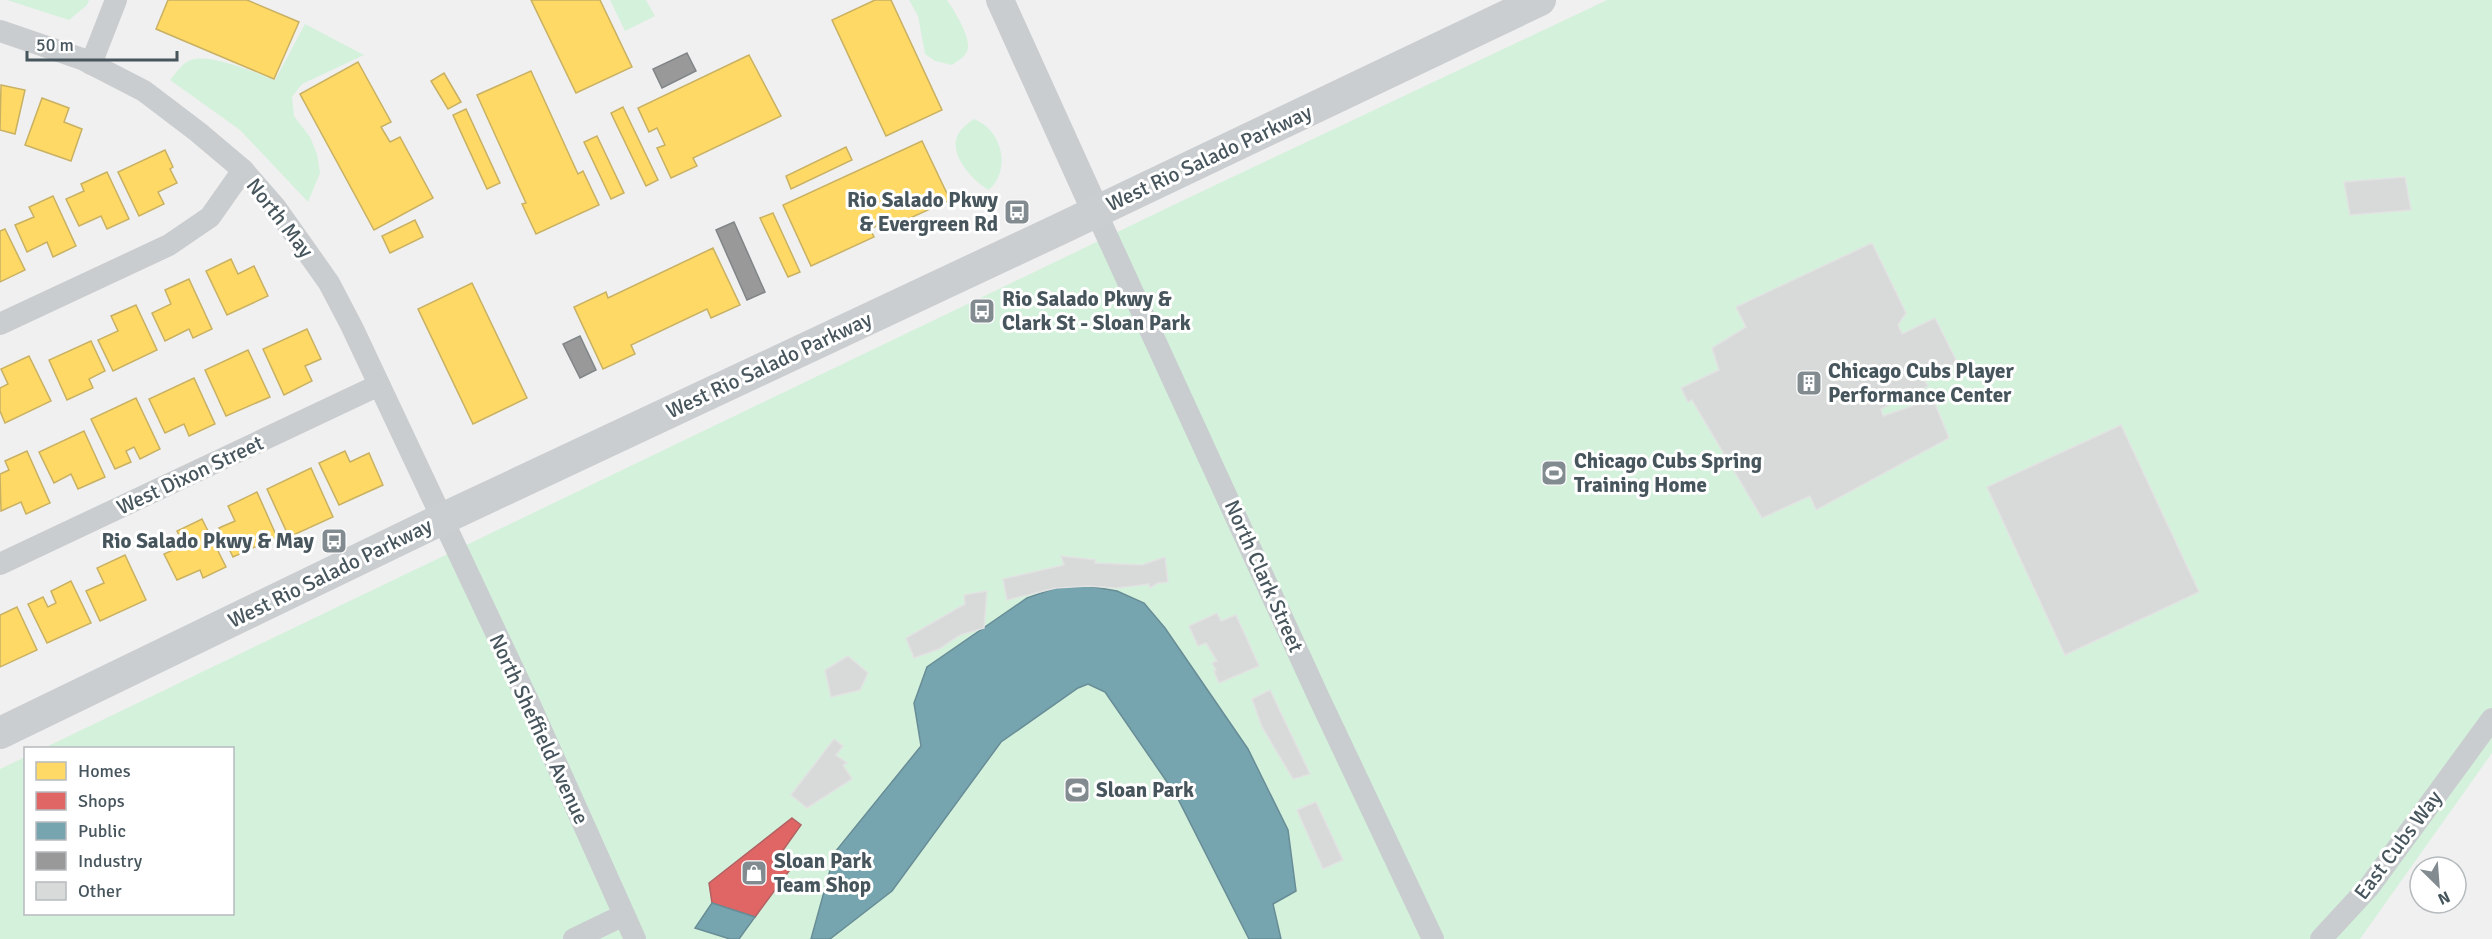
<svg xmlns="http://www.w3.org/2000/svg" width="2492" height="939" font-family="Signika,sans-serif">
<rect width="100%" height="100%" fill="#f1f0f0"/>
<g fill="#d4f1dc">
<path d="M 7,0 L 89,0 L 87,5 L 69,20 Z"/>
<path d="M 610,0 L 646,0 L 655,16 L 625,31 Z"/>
<path d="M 909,0 L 947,0 C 954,10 970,36 968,48 C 967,56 959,60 952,65 L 935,61 L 925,54 L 918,16 Z"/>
<path d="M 1607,0 L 2492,0 L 2492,753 L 2360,939 L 0,939 L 0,769 L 25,757 L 26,914 L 232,914 L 232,748 L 44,748 L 1188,198 Z"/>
<path d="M 305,24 L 364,55 L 302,84 L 292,97 L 294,116 L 310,137 L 317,154 L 320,173 L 308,202 L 240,130 L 170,80 C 176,73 183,62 191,60 C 211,53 255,73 275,80 Z"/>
<path d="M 974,119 C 1002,130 1012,169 989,190 C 975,183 952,158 956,140 C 958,130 967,124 974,119 Z"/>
</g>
<g fill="#ffd966" stroke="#c8b163" stroke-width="1.5">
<path d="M 168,0 L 247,0 L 299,22 L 274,79 L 156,29 Z"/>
<path d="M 531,0 L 600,0 L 632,67 L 576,93 Z"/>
<path d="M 875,0 L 891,0 L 942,110 L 886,136 L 832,20 Z"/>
<path d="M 749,55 L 781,116 L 693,158 L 697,166 L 671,178 L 657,148 L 665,145 L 657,128 L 649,132 L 638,108 Z"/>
<path d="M 358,62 L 391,122 L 381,127 L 390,142 L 400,137 L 433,198 L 374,230 L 300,94 Z"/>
<path d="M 531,71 L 578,174 L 583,171 L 599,205 L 536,234 L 522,204 L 526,203 L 477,95 Z"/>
<path d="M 444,73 L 461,102 L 448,109 L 431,81 Z"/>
<path d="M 1,85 L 25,90 L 15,134 L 0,130 Z"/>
<path d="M 42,98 L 69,108 L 64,122 L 82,129 L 71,161 L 25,145 Z"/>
<path d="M 623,107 L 658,180 L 646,186 L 611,113 Z"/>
<path d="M 466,109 L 500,183 L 487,189 L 453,115 Z"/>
<path d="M 597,136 L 624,193 L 611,199 L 584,142 Z"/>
<path d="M 922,141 L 950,200 L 886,229 L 883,223 L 870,229 L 874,237 L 811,266 L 783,205 Z"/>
<path d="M 846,147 L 852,160 L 791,189 L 786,176 Z"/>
<path d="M 165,150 L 173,167 L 170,169 L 177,183 L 158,192 L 164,204 L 139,216 L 118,172 Z"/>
<path d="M 107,172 L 129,219 L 107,229 L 101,216 L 79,226 L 66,199 L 84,191 L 81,184 Z"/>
<path d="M 53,196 L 76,246 L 53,257 L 47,242 L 27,252 L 15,225 L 34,217 L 29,207 Z"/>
<path d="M 773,213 L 800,272 L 788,277 L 760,218 Z"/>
<path d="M 415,220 L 423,237 L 390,253 L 382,236 Z"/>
<path d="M 5,229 L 25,270 L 0,282 L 0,231 Z"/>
<path d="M 713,248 L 740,305 L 711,318 L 707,309 L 631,345 L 635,354 L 603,369 L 574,307 L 606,292 L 608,298 Z"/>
<path d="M 231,259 L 238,274 L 254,266 L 268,296 L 227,315 L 206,271 Z"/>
<path d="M 189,279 L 212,329 L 193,338 L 189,329 L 165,341 L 152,313 L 171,304 L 165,290 Z"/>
<path d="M 472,283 L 527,398 L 473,424 L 418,309 Z"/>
<path d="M 136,305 L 157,350 L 113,371 L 98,340 L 118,331 L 111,316 Z"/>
<path d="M 307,329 L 321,359 L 305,366 L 312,381 L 284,395 L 263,349 Z"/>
<path d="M 91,341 L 105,371 L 89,379 L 93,388 L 67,400 L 49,360 Z"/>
<path d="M 248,350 L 270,397 L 226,416 L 205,370 Z"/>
<path d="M 29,356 L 51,401 L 5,423 L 0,411 L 0,388 L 8,384 L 1,369 Z"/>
<path d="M 194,378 L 215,424 L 189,436 L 184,424 L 165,433 L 149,399 Z"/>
<path d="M 136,398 L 160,449 L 140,459 L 134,447 L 126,451 L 131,462 L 115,469 L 91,419 Z"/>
<path d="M 84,431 L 105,477 L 78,489 L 71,474 L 54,483 L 39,452 Z"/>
<path d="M 27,451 L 50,503 L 26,514 L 21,502 L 1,511 L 0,474 L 9,470 L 5,461 Z"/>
<path d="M 345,451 L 350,462 L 369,453 L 383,485 L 339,505 L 319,463 Z"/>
<path d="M 311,468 L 333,517 L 289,537 L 267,489 Z"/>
<path d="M 257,492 L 277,537 L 233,557 L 219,528 L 235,521 L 228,506 Z"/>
<path d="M 202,519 L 226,567 L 203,578 L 200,570 L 177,580 L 164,554 L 184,545 L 177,531 Z"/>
<path d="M 125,555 L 146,600 L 100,621 L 86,591 L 104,583 L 97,568 Z"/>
<path d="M 71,581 L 91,623 L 47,643 L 28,604 L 43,597 L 48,607 L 56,603 L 51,591 Z"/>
<path d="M 17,607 L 37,650 L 0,667 L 0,615 Z"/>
</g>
<path fill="#e06666" stroke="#b26163" stroke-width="1.5" d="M 792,818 L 801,825 L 781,853 L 795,863 L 755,917 L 712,903 L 709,883 Z"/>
<g fill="#76a5af" stroke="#688d96" stroke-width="1.5">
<path d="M 1088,586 L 1117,591 L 1144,603 L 1165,628 L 1248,749 L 1288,830 L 1296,891 L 1273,904 L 1281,939 L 1249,939 L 1176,795 L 1105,692 L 1088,684 L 1078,688 L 1001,742 L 892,891 L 830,939 L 811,939 L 835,852 L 921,746 L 914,703 L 927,667 L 1027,598 L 1056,588 Z"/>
<path d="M 712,903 L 755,917 L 739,939 L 730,939 L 695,928 Z"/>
</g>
<g fill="#999" stroke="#808587" stroke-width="1.5">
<path d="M 687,53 L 696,71 L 662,88 L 653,69 Z"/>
<path d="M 734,222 L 765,292 L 747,300 L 716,230 Z"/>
<path d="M 580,336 L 596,370 L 580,378 L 563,344 Z"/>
</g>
<g fill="#d8d9d9" stroke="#e2e2e3" stroke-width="1.5">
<path d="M 2405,177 L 2411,210 L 2350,215 L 2344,182 Z"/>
<path d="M 1872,243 L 1906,313 L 1898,325 L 1902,334 L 1935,318 L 1957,362 L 1923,379 L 1928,386 L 1881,409 L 1883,416 L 1933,399 L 1949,438 L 1816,510 L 1810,496 L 1762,518 L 1692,400 L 1688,402 L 1681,388 L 1719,370 L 1712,348 L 1746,327 L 1736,307 Z"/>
<path d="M 2121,425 L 2199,592 L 2065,655 L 1987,487 Z"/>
<path d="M 1061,556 L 1096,560 L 1095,563 L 1142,565 L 1165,557 L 1168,582 L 1158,583 L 1150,588 L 1149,584 L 1117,588 L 1088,586 L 1056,588 L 1007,600 L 1003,579 L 1064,565 Z"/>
<path d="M 987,591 L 984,628 L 960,635 L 939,649 L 914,658 L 906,638 L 965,604 L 964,595 Z"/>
<path d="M 1217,613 L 1221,621 L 1236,615 L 1259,666 L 1219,683 L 1214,671 L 1216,670 L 1212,663 L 1217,661 L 1206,643 L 1198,646 L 1189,626 Z"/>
<path d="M 848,656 L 868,673 L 860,690 L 831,697 L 825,670 Z"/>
<path d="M 1270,690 L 1310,774 L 1293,779 L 1262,727 L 1252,699 Z"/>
<path d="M 834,739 L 843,746 L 836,755 L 847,763 L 843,765 L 852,779 L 807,808 L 791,795 Z"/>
<path d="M 1316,802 L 1343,860 L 1323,869 L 1297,810 Z"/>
</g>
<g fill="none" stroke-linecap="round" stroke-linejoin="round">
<g stroke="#cacdcf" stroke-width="22">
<path d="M 0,31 L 82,59 L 144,91 L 198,132 L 243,170 L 276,208 L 329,283 L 352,327 L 530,705 L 635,939"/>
<path d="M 91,64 L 116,0"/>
<path d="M 1096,212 L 1319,698 L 1433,939"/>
<path d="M 0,324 L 169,245 L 210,217 L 243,170"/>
<path d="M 0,564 L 379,385"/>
<path d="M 574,939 L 624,915"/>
<path d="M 2321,939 L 2369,887 L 2492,719"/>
</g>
<path stroke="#cacdcf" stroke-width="28" d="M 1000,0 L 1096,212"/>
<path stroke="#caced1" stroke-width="32" d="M 0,733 L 442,519 L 1062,228 L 1540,0"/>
</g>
<defs>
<g id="bus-square" transform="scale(1.35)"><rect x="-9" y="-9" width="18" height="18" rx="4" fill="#828b90" stroke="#fff"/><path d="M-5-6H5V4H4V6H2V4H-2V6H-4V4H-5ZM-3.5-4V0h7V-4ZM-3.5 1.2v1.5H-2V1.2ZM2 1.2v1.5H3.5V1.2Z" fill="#fff"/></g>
<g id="building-square" transform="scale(1.35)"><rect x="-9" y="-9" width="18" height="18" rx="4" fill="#828b90" stroke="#fff"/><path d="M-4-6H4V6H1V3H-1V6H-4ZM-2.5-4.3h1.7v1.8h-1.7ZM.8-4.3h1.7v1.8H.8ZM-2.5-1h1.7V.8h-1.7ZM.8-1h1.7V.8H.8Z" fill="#fff"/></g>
<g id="stadium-square" transform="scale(1.35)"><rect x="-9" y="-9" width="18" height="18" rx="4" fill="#828b90" stroke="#fff"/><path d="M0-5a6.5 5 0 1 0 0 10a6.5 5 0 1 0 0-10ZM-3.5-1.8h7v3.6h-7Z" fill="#fff"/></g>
<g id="shop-square" transform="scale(1.35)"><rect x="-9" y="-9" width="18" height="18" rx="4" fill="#828b90" stroke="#fff"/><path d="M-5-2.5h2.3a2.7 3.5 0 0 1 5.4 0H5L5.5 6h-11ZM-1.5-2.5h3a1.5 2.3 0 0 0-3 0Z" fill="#fff"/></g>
</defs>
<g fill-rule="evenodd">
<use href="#bus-square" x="1017" y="212"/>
<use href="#bus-square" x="982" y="311"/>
<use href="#building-square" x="1809" y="383"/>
<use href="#stadium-square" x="1554" y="473"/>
<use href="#bus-square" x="334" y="541"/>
<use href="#stadium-square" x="1077" y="790"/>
<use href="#shop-square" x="754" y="873"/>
</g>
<g text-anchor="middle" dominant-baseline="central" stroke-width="6" stroke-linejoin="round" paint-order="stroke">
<g font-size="21" fill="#47555d" stroke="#fff">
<text transform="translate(1209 158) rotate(-25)">West Rio Salado Parkway</text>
<text transform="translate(280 218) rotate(52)">North May</text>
<text transform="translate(769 365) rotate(-25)">West Rio Salado Parkway</text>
<text transform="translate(190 475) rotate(-25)">West Dixon Street</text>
<text transform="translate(330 573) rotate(-26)">West Rio Salado Parkway</text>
<text transform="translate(1264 576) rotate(66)">North Clark Street</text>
<text transform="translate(539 729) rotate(65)">North Sheffield Avenue</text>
<text transform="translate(2398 845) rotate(-53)">East Cubs Way</text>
</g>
<g font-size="21" font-weight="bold" fill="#47555d" stroke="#fff" text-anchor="start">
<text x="998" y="200" text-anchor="end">Rio Salado Pkwy<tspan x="998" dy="24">&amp; Evergreen Rd</tspan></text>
<text x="1002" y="299">Rio Salado Pkwy &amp;<tspan x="1002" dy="24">Clark St - Sloan Park</tspan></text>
<text x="1828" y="371">Chicago Cubs Player<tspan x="1828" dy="24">Performance Center</tspan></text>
<text x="1574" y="461">Chicago Cubs Spring<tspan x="1574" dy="24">Training Home</tspan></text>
<text x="314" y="541" text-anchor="end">Rio Salado Pkwy &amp; May</text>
<text x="1096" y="790">Sloan Park</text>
<text x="774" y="861">Sloan Park<tspan x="774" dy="24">Team Shop</tspan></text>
</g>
</g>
<rect x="24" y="747" width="210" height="168" fill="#ffffff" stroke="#b5bbbe" stroke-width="1.5"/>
<rect x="36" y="762" width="30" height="18" fill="#ffd966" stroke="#b5bbbe" stroke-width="1.5"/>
<text x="78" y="777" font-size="18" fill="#47555d">Homes</text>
<rect x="36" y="792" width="30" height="18" fill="#e06666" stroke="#b5bbbe" stroke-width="1.5"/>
<text x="78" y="807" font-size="18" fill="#47555d">Shops</text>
<rect x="36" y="822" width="30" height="18" fill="#76a5af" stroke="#b5bbbe" stroke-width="1.5"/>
<text x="78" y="837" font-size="18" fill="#47555d">Public</text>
<rect x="36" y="852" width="30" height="18" fill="#999999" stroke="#b5bbbe" stroke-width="1.5"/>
<text x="78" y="867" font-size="18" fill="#47555d">Industry</text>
<rect x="36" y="882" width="30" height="18" fill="#d8d9d9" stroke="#b5bbbe" stroke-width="1.5"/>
<text x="78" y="897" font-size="18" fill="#47555d">Other</text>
<g transform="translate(2438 885) rotate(155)"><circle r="28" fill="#ffffff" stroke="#b5bbbe" stroke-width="1.5"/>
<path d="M0-4.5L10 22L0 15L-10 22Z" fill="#828b90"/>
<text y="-9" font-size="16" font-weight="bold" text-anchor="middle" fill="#47555d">N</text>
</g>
<path d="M27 51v9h150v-9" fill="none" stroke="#47555d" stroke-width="3"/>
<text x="36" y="51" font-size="18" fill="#47555d" stroke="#ffffff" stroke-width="4.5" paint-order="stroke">50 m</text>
</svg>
